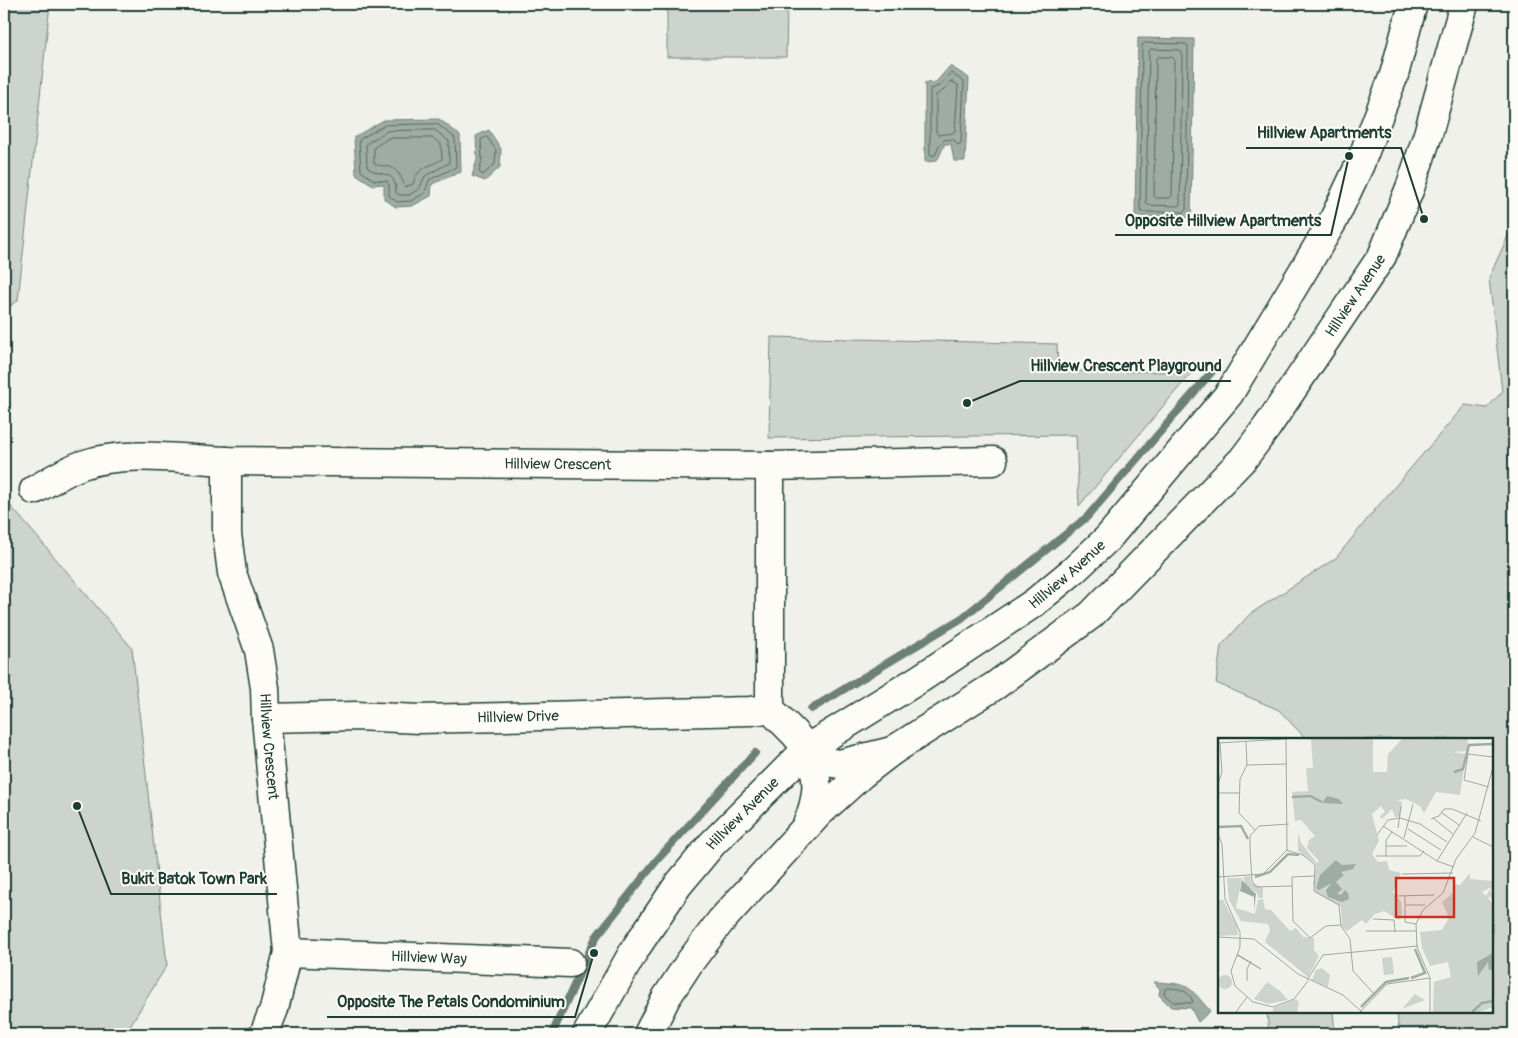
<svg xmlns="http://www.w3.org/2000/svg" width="1518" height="1038" font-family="Pangolin,sans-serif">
<rect width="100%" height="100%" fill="#f0f1eb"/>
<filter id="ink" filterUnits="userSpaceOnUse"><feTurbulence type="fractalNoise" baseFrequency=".02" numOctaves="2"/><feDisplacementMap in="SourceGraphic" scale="10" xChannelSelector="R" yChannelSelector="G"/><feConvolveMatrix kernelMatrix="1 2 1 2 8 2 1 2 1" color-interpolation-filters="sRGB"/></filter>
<g filter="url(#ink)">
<g fill="#cdd3cd" stroke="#768880">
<path d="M 4,4 L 50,4 L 18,300 L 4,311 Z"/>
<path d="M 667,4 L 787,4 L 786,57 L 667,57 Z"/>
<path d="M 1514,222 L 1514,1034 L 1399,1034 L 1397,1012 L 1492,1012 L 1492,739 L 1306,739 L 1279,710 L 1216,683 L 1221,646 L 1250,614 L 1336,558 L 1373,512 L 1465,405 L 1487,408 L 1502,392 L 1489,278 Z"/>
<path d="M 771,337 L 1057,344 L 1058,371 L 1192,372 L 1079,506 L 1076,435 L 769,438 Z"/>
<path d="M 4,498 L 132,648 L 167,965 L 125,1034 L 4,1034 Z"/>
<path d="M 1267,1012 L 1333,1012 L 1335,1034 L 1269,1034 Z"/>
</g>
<g fill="#9faca4" stroke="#6c8077">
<path d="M 1138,38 L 1194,39 L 1191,218 L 1135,216 Z"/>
<path d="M 950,66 L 969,78 L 965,161 L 954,161 L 951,144 L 945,144 C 941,150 941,156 936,161 L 925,162 L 925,83 L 936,82 Z"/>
<path d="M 439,119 L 460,135 L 461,172 L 432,184 L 431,196 L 412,206 L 396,207 L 384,199 L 384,184 L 373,185 L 356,174 L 354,137 L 384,120 Z"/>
<path d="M 489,130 L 501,149 L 500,167 L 485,181 L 472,176 L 477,160 L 476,136 Z"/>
<path d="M 1154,982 C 1190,984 1187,984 1210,1011 L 1198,1022 L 1191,1008 L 1171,1007 L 1159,995 L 1160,989 Z"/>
</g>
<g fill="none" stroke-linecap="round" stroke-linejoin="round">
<g stroke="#526961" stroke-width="1">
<path d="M 1145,43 L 1186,44 L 1188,46 L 1186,210 L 1184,212 L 1142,212 L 1140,209 L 1142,45 Z"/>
<path d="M 1151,49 L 1180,50 L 1182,52 L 1180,204 L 1178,206 L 1148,205 L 1146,203 L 1149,52 Z"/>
<path d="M 1158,57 L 1172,57 L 1174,59 L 1172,196 L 1170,198 L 1156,198 L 1154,196 L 1156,59 Z"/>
<path d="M 951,73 L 964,82 L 961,143 L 958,145 L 953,139 L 944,140 L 938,147 L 936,154 L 932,156 L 930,154 L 930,89 L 939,86 Z"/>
<path d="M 951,81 L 958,85 L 955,131 L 953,133 L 938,135 L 936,132 L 936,95 L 944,90 Z"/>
<path d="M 437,124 L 455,138 L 456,167 L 429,180 L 425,193 L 411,201 L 397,202 L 389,196 L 389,185 L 387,181 L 374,180 L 361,171 L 359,141 L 360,139 L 385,125 Z"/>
<path d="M 435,130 L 449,141 L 449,163 L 425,176 L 419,189 L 409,195 L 399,195 L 396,193 C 395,167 382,179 367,167 L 366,144 L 387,131 Z"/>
<path d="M 487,137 L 496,150 L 495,164 L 483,175 L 479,172 L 482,160 L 481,140 Z"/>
<path d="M 389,138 L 432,138 L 441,144 L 442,159 C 428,168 418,166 413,184 L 405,187 C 401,178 399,168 386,166 C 380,165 379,167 374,163 L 374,148 Z"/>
<path d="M 1167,988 C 1179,988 1189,990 1193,1002 L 1191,1003 L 1173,1002 L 1164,994 L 1165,989 Z"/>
</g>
<g stroke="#6c8077" stroke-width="8">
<path d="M 811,709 L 962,618 L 1087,517 L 1215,368"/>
<path d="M 552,1034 L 596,937 L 657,860 L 755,753"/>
</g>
<g stroke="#1f3d34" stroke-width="31">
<g id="street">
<path id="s1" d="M 227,461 L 227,534 L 232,573 L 259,650 L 265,688 L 266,718 L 288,952 L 274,1009 L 264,1034"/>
<path d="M 770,466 L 770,709 L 794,733 L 815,757 L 827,762 L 839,764 L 892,751"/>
<path id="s2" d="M 34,490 C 49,482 65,471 82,465 C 124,450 182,459 227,461 L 770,466 L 993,461"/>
<path id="s3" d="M 266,718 L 356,716 L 419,719 L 750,711 L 770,709"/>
<path d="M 806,827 C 819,796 820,780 808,748"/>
<path id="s4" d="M 288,952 L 570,963"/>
</g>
</g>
<g stroke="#1f3d34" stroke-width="31">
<g id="secondary">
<path id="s5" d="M 587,1034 L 635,949 L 678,885 L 712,844 L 808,748 L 921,678 L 1034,603 L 1074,570 L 1108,538 L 1229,394 L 1333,221 L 1360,164 L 1394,75 L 1413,4"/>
<path id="s6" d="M 648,1034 L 666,998 L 689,963 L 720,922 L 819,813 L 861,775 L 892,751 L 996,685 L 1091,615 L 1243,459 L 1267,427 L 1382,256 L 1410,188 L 1428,134 L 1464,4"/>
</g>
</g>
<use href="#street" stroke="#fdfcf7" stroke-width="28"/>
<use href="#secondary" stroke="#fdfcf7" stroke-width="28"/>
</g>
</g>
<g text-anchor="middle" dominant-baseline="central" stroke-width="4" stroke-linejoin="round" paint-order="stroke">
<g font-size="15" fill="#1f3d34" stroke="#fdfcf7">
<text stroke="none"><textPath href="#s6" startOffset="1034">Hillview Avenue</textPath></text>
<text stroke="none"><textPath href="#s2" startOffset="531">Hillview Crescent</textPath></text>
<text stroke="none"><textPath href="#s5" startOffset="676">Hillview Avenue</textPath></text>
<text stroke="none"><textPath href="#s3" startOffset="252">Hillview Drive</textPath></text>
<text stroke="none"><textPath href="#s1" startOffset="291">Hillview Crescent</textPath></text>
<text stroke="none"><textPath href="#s5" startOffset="271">Hillview Avenue</textPath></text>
<text stroke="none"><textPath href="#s4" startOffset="141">Hillview Way</textPath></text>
</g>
</g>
<g transform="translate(1218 738)">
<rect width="275" height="275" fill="#f0f1eb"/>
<path d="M 93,1 L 155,1 L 155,34 L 169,34 L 170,16 L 184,1 L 250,1 L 249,13 L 234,14 L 248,16 L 242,57 L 218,54 L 206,75 L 202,68 L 188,61 L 179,62 L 184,64 L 182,79 L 177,79 L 174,71 L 164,81 L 162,78 L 167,74 L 163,68 L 154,76 L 161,103 L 154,116 L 160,124 L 169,123 L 171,132 L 183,135 L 175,154 L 183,164 L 184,176 L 181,182 L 166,173 L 157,176 L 148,186 L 144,182 L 129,193 L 124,189 L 123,169 L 98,155 L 95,146 L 98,126 L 80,113 L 80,94 L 83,105 L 99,125 L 101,123 L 89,110 L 91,102 L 97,98 L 83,82 L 77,83 L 74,54 L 90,53 L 88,30 L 95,30 ZM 252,135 L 252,141 L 275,143 L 275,152 L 271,150 L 264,154 L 268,158 L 272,151 L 275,159 L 275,163 L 272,158 L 270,160 L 275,167 L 275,269 L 262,274 L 215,274 L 216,244 L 233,239 L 230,224 L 212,228 L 204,210 L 202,194 L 224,192 L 231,180 L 224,164 L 235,155 L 236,146 L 242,147 ZM 32,138 L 33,144 L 45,150 L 45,160 L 40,160 L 39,155 L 28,147 L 25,139 ZM 9,140 L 24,140 L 18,170 L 37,176 L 40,162 L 45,161 L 47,171 L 53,172 L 72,193 L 78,190 L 85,199 L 96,200 L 96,212 L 101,218 L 90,239 L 47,204 L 52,192 L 50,186 L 23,183 L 11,162 ZM 0,162 L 5,162 L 19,188 L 20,197 L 0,198 ZM 174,219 L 176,236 L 166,237 L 164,220 ZM 104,230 L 112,237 L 110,249 L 94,242 L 98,232 ZM0 244a7 7 0 1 1 14 0a7 7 0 1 1-14 0ZM 49,244 L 62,253 L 70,262 L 50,266 L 36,261 ZM 197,256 L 207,262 L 184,271 ZM 78,261 L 81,265 L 79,274 L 55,274 L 55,270 Z" fill="#cdd3cd"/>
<path d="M 109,58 L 121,61 L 125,66 L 104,65 ZM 118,122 L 124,127 L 138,126 L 135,131 L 123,134 L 126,137 L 118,144 L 124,151 L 119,156 L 123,157 L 127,152 L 130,155 L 131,161 L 124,164 L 110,159 L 108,152 L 114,145 L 101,152 L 98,150 L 102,137 ZM 24,142 L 38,156 L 36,172 L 36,159 L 22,153 ZM 275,215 L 275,231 L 271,232 L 270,224 L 260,238 L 259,224 Z" fill="#9faca4"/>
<path fill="none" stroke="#9faca4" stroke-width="2.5" d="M 236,34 L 245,31 L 251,7 L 275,6M 74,59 L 92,58 L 104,64M 0,89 L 23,88 L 30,101M 37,139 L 52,134 L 70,116 L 81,117M 193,240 L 207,235 L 197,211M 143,269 L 168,244 L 191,240M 254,274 L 264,265 L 275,263"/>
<path fill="none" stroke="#9ca9a2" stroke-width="1" d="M 28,4 L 29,27 L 22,41 L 21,75 L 37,92M 0,5 L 68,1M 29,27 L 69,26M 0,46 L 4,34 L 2,5M 271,49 L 246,42 L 250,16 L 275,19M 0,55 L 22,55M 224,75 L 241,87M 215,80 L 235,96M 213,81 L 221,78 L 226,71 L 234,71 L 263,83M 71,86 L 41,88 L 32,98 L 32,111 L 34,143 L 38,149 L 74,148M 165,88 L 219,123 L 236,129M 180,90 L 183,68M 190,91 L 223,112M 0,96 L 4,106 L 7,161 L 22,194 L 22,209 L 13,233 L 17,248 L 35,264 L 55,269 L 76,261 L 90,243M 159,97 L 170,82 L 182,80 L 202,86 L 229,104M 255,99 L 275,109M 186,100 L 195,66M 168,108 L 189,108M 68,112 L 85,117 L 97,127 L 96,153 L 121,167 L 123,188 L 132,201 L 135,233 L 158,258M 158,118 L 202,118 L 206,113M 168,118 L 168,102 L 174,94M 219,123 L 249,75M 184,136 L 235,135M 97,138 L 74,139 L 75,183 L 92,200 L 108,188 L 123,187M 0,139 L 45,136 L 69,112 L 68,1M 187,157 L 187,184 L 198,186M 179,158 L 216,157M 188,167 L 207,167M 155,181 L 176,182 L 177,194M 148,193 L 199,193M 0,199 L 36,201 L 80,236 L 125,257 L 144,274M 19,217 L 43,231 L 19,216M 89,242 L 105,217 L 200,208M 29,243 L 29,231 L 33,223M 18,274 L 29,259M 142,274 L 169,246 L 212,240M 212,274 L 212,240 L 199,209 L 198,186 L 205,172 L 225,155 L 238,121 L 257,95 L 275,29"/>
<path fill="#c8321e" fill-opacity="0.15" stroke="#c8321e" stroke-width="2.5" d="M 178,140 L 236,140 L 236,179 L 178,179 Z"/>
<rect width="275" height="275" fill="none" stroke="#1f3d34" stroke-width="2.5"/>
</g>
<path fill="none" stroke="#1f3d34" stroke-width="2" d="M1424 219L1401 148H1246M1349 156L1331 235H1115M967 403L1020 381H1231M77 806L111 894H277M594 953L575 1017H327"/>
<g fill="#1f3d34" stroke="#fdfcf7" stroke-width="2">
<circle cx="1424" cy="219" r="5"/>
<circle cx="1349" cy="156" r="5"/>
<circle cx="967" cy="403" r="5"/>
<circle cx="77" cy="806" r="5"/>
<circle cx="594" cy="953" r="5"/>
</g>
<g font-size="16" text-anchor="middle" font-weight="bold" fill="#1f3d34" stroke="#fdfcf7" stroke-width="4" stroke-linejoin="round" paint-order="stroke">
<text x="1324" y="138">Hillview Apartments</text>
<text x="1223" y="226">Opposite Hillview Apartments</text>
<text x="1126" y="371">Hillview Crescent Playground</text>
<text x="194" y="884">Bukit Batok Town Park</text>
<text x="451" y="1007">Opposite The Petals Condominium</text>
</g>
<rect width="1518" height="1038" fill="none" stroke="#fdfcf7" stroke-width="20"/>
<rect x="10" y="10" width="1498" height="1018" fill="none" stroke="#1f3d34" stroke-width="2" filter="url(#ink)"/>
</svg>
